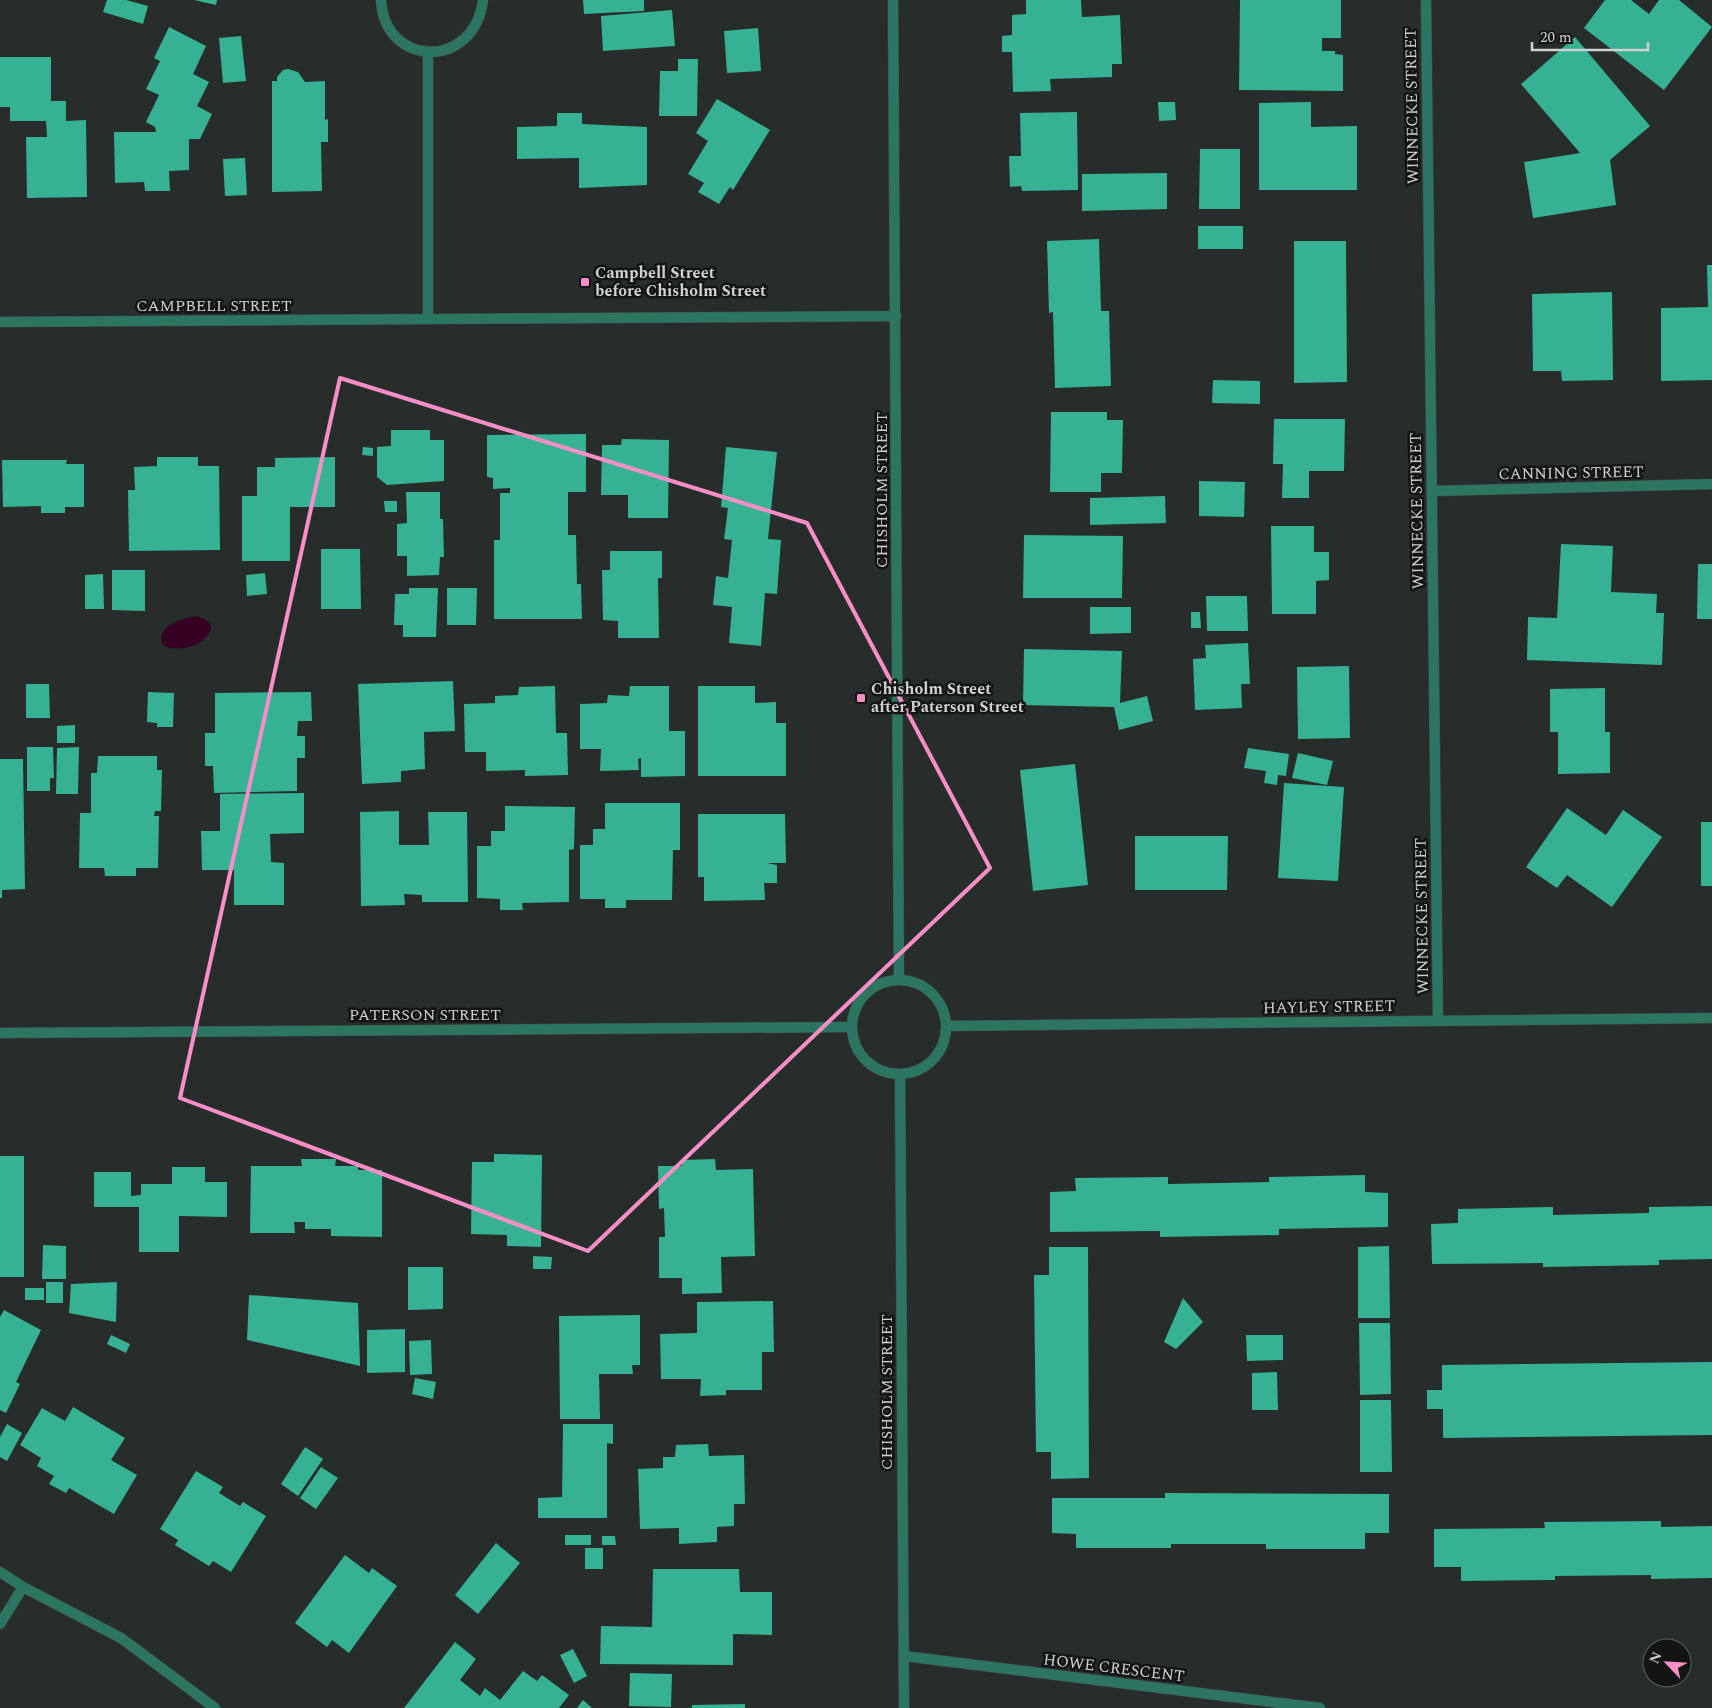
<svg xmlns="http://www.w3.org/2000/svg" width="1712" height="1708" font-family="Spectral,serif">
<rect width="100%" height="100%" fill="#272d2b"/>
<path fill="#360022" d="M 197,616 L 209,622 L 211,628 C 207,645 178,654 163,645 L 161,638 C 163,623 184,618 197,616 Z"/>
<g fill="#36b191">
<path d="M 107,0 L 126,0 L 148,6 L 143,24 L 103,12 Z"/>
<path d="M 194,0 L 217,0 L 216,5 Z"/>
<path d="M 583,0 L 644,0 L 644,11 L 584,14 Z"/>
<path d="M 1026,0 L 1081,0 L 1082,17 L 1120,15 L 1122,64 L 1112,64 L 1112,77 L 1050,79 L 1051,91 L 1013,92 L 1012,52 L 1002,52 L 1002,36 L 1012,35 L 1012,15 L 1026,14 Z"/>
<path d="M 1240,0 L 1341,0 L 1341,38 L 1322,38 L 1322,51 L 1335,51 L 1335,54 L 1343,55 L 1343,91 L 1239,90 Z"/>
<path d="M 1605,0 L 1631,0 L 1649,14 L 1659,0 L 1679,0 L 1712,27 L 1664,90 L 1584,28 Z"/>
<path d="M 672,10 L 675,46 L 603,51 L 601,16 Z"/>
<path d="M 169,27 L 206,46 L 193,74 L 209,82 L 197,106 L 212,114 L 200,139 L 189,139 L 189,170 L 169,171 L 170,191 L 145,191 L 144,182 L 115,183 L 114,132 L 156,132 L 155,127 L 146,122 L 159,95 L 146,89 L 160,61 L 154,58 Z"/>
<path d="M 758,28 L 761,71 L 727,73 L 724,31 Z"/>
<path d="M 241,36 L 246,81 L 223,83 L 219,38 Z"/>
<path d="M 1575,37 L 1650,126 L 1610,160 L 1616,205 L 1533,218 L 1524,162 L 1580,153 L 1521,84 Z"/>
<path d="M 0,57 L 51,57 L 51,101 L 66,101 L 66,121 L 86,120 L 87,197 L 27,198 L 26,137 L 47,137 L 46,121 L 10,121 L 10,107 L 0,107 Z"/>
<path d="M 678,59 L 698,59 L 697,116 L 659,116 L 660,71 L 678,71 Z"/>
<path d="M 288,69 L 298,72 L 305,82 L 325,81 L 325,120 L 328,119 L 328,142 L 321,142 L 322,191 L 272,192 L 272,81 L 277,81 L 277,77 L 283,70 Z"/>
<path d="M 717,99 L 770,130 L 733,190 L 730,187 L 719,204 L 698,192 L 704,183 L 688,174 L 708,141 L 696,133 Z"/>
<path d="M 1158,102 L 1175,102 L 1176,120 L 1159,121 Z"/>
<path d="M 1311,102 L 1311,127 L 1357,126 L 1357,190 L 1259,190 L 1259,103 Z"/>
<path d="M 1077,112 L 1078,190 L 1022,191 L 1021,186 L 1010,187 L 1009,156 L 1021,156 L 1020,113 Z"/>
<path d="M 557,113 L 582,113 L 582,124 L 647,127 L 647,185 L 579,188 L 579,158 L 517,159 L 517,127 L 557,126 Z"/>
<path d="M 1200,149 L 1240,149 L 1240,209 L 1199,209 Z"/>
<path d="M 245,158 L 247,195 L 225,196 L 223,159 Z"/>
<path d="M 1167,173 L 1167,209 L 1082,211 L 1082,174 Z"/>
<rect x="1198" y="226" width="45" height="23"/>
<path d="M 1099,239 L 1101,311 L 1109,311 L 1111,386 L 1055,388 L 1053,312 L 1049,313 L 1047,241 Z"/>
<path d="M 1294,241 L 1346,241 L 1347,382 L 1294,383 Z"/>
<path d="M 1707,265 L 1712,265 L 1712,380 L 1661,381 L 1661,308 L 1708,307 Z"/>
<path d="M 1612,292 L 1613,380 L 1562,381 L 1561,371 L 1533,371 L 1532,294 Z"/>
<path d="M 1213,380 L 1260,381 L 1260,404 L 1212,403 Z"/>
<path d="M 1051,412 L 1107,412 L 1107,420 L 1123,420 L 1122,473 L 1101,473 L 1101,492 L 1050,492 Z"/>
<path d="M 1274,419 L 1345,419 L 1344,471 L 1309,471 L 1309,498 L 1282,498 L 1283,464 L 1273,464 Z"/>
<path d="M 391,430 L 430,430 L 430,440 L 444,440 L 444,481 L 387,485 L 377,477 L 377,447 L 391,446 Z"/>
<path d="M 586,434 L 586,492 L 568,492 L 568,535 L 576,535 L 577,584 L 581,584 L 582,619 L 494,619 L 494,540 L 500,540 L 500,493 L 510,493 L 510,488 L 493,489 L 493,478 L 487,477 L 487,435 Z"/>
<path d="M 622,439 L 669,440 L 668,518 L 628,518 L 628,495 L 601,495 L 602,445 L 621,445 Z"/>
<path d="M 363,447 L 373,448 L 373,456 L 362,455 Z"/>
<path d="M 726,447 L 777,452 L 768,539 L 781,540 L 777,594 L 765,593 L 761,646 L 729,643 L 732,607 L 713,605 L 716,576 L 728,578 L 732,540 L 724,539 L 728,508 L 721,507 Z"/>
<path d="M 157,457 L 198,457 L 198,466 L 219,466 L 220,550 L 129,551 L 128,490 L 135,490 L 134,467 L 157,466 Z"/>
<path d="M 335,457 L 335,507 L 290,507 L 290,561 L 242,561 L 242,496 L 257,496 L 257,467 L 275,467 L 275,458 Z"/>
<path d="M 2,460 L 67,460 L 66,464 L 84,464 L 84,507 L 65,507 L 65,513 L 41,513 L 41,506 L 3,507 Z"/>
<path d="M 1199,481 L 1245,482 L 1244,517 L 1199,516 Z"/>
<path d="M 406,492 L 440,492 L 440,519 L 443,519 L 444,557 L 440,557 L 439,575 L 407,576 L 407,556 L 397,556 L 397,524 L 407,523 Z"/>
<path d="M 1165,496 L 1166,523 L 1090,525 L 1090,498 Z"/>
<path d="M 384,501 L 397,501 L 397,512 L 385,512 Z"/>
<path d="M 1271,526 L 1314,526 L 1314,552 L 1329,552 L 1329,580 L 1316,581 L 1316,614 L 1272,614 Z"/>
<path d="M 1024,535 L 1123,536 L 1122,598 L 1023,598 Z"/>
<path d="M 1561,544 L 1613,546 L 1611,592 L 1657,594 L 1656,613 L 1664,613 L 1662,665 L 1527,660 L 1528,617 L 1557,618 Z"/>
<path d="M 321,549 L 360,549 L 361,609 L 321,609 Z"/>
<path d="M 610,551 L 662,551 L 662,578 L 658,578 L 659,638 L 618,638 L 618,621 L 603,620 L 602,570 L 610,570 Z"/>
<path d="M 1698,564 L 1712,564 L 1712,619 L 1697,619 Z"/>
<path d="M 112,570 L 145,570 L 145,611 L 112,610 Z"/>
<path d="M 265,573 L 267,594 L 247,596 L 246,575 Z"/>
<path d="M 103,574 L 104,609 L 85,609 L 85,575 Z"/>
<path d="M 409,588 L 438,588 L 436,637 L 403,637 L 403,625 L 394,625 L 395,594 L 409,594 Z"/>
<path d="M 447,588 L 477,588 L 476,625 L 447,625 Z"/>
<path d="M 1206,596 L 1247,596 L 1248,631 L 1207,631 Z"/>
<path d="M 1090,607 L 1131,607 L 1131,633 L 1090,634 Z"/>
<path d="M 1191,612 L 1200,612 L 1201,628 L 1191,628 Z"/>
<path d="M 1248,643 L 1250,684 L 1241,684 L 1242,708 L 1195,710 L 1193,659 L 1206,658 L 1205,645 Z"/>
<path d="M 1024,649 L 1122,651 L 1120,703 L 1147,696 L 1153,721 L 1119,730 L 1114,707 L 1023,705 Z"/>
<path d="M 1349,666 L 1350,738 L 1298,739 L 1297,667 Z"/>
<path d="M 453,681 L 455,731 L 424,732 L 425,769 L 401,771 L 401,782 L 362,784 L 358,684 Z"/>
<path d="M 26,684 L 49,684 L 50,718 L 26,718 Z"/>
<path d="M 555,686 L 556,733 L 567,733 L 568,775 L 525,776 L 525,770 L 486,771 L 486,752 L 465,752 L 464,704 L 495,703 L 495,696 L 518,695 L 519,687 Z"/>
<path d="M 630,686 L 669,686 L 669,731 L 685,731 L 685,776 L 641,777 L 641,758 L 638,759 L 639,770 L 600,771 L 601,749 L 580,749 L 580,704 L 607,703 L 608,695 L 629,696 Z"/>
<path d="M 698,686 L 755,686 L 755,703 L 776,702 L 776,723 L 786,723 L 786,776 L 698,776 Z"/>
<path d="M 1605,688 L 1605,732 L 1610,732 L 1610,773 L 1558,774 L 1558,732 L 1550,732 L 1550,689 Z"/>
<path d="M 148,692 L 174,693 L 173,727 L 157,727 L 157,723 L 147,722 Z"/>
<path d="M 311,692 L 312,721 L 298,721 L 297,736 L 305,736 L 305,758 L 297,758 L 297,791 L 214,793 L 213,766 L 205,766 L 205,733 L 215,733 L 215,693 Z"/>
<path d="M 75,725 L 75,743 L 57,743 L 57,726 Z"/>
<path d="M 27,747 L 53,747 L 54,778 L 50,778 L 50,791 L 27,791 Z"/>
<path d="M 79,747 L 78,794 L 56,794 L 57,748 Z"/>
<path d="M 1248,748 L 1289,754 L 1286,776 L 1278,775 L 1277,785 L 1264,783 L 1266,771 L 1244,768 Z"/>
<path d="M 1298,753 L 1333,761 L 1327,785 L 1292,778 Z"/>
<path d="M 98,756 L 157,756 L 157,770 L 162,770 L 161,811 L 155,811 L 154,816 L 159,816 L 158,868 L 136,868 L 136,876 L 105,876 L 104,868 L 79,868 L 80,813 L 91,813 L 91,773 L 97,773 Z"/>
<path d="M 0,759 L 23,759 L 25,889 L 2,890 L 2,898 L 0,898 Z"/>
<path d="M 1075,764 L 1088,885 L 1033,891 L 1020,770 Z"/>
<path d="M 1284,783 L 1344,787 L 1338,881 L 1278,878 Z"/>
<path d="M 304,793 L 304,833 L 270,834 L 271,862 L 284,863 L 284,905 L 234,905 L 234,870 L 202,870 L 201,831 L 220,831 L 220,794 Z"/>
<path d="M 605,803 L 680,803 L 680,850 L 673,850 L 672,900 L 626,900 L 626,908 L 605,908 L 605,899 L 580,899 L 580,845 L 593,845 L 593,829 L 605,829 Z"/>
<path d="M 505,806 L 575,807 L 574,849 L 569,850 L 569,902 L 522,903 L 523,910 L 500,910 L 500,899 L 477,898 L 477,846 L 491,846 L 491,831 L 505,831 Z"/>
<path d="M 1567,808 L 1606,835 L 1623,810 L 1662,837 L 1612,907 L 1567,875 L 1557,888 L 1526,867 Z"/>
<path d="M 399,811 L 399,845 L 429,845 L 428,812 L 467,812 L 468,902 L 422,902 L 422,895 L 404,894 L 405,905 L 361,906 L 360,812 Z"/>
<path d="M 698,814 L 785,814 L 786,863 L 767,863 L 777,865 L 777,883 L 764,883 L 765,900 L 704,901 L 704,877 L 698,877 Z"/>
<rect x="1701" y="822" width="11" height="64"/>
<path d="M 1135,836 L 1228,836 L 1227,890 L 1135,890 Z"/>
<path d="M 494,1154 L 542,1155 L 541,1247 L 507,1246 L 507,1235 L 471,1234 L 472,1162 L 494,1162 Z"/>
<rect x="0" y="1156" width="24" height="121"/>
<path d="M 301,1159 L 336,1159 L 335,1166 L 358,1166 L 358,1170 L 382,1170 L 382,1237 L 331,1236 L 331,1229 L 305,1229 L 305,1222 L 294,1222 L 295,1233 L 250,1233 L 251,1166 L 302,1166 Z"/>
<path d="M 715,1159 L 716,1170 L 753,1169 L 755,1256 L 721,1257 L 722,1293 L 682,1294 L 682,1278 L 659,1278 L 659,1237 L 665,1237 L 664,1208 L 659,1209 L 658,1166 L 682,1166 L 682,1160 Z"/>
<path d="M 172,1167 L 205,1167 L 205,1182 L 227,1182 L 227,1217 L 179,1216 L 179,1252 L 139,1252 L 139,1207 L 94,1207 L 94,1172 L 131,1172 L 131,1196 L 141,1195 L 141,1184 L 172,1184 Z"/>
<path d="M 1365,1175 L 1365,1192 L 1388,1193 L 1388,1227 L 1279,1229 L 1279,1235 L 1160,1237 L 1160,1231 L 1050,1232 L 1050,1192 L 1076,1191 L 1075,1178 L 1168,1177 L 1168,1184 L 1269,1182 L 1269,1177 Z"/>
<path d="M 1712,1206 L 1712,1259 L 1659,1260 L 1659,1265 L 1543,1267 L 1543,1263 L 1432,1264 L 1431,1224 L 1458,1223 L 1458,1209 L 1553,1207 L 1553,1215 L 1649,1213 L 1649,1207 Z"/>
<path d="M 43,1245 L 66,1246 L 66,1279 L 42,1279 Z"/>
<path d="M 1389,1246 L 1390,1318 L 1358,1318 L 1358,1247 Z"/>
<path d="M 1049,1247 L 1088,1247 L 1089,1478 L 1051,1479 L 1051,1452 L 1036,1452 L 1034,1275 L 1049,1275 Z"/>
<path d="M 533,1256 L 552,1257 L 551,1269 L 533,1269 Z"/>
<path d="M 408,1267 L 443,1267 L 443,1309 L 408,1310 Z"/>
<rect x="46" y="1282" width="17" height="21"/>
<path d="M 117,1282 L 116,1322 L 69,1313 L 71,1284 Z"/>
<rect x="25" y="1288" width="19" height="12"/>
<path d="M 249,1295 L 358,1303 L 360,1366 L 247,1340 Z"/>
<path d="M 1183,1298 L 1203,1322 L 1176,1349 L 1164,1342 Z"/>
<path d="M 773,1301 L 774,1352 L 762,1352 L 762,1390 L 726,1390 L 726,1395 L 700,1396 L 701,1379 L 661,1379 L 660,1334 L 697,1333 L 697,1302 Z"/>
<path d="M 4,1310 L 41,1330 L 16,1382 L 20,1384 L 6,1413 L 0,1410 L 0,1317 Z"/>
<path d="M 640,1315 L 640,1365 L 632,1365 L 633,1374 L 599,1374 L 600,1419 L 560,1419 L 559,1316 Z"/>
<path d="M 1359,1323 L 1390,1323 L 1391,1394 L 1360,1395 Z"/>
<path d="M 405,1329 L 405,1372 L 367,1373 L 367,1330 Z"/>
<path d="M 111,1335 L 130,1344 L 126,1353 L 107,1344 Z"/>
<path d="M 1246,1335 L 1283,1335 L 1283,1360 L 1247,1361 Z"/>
<path d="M 431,1340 L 432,1374 L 410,1375 L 409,1341 Z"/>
<path d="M 1712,1362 L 1712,1435 L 1443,1438 L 1443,1409 L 1427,1409 L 1427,1390 L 1442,1390 L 1442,1365 Z"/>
<path d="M 1277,1372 L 1278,1410 L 1252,1410 L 1252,1373 Z"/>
<path d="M 415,1378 L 436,1382 L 433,1399 L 412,1394 Z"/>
<path d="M 1360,1400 L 1391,1400 L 1392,1472 L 1360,1472 Z"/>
<path d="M 73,1407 L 125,1438 L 111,1460 L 137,1475 L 114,1514 L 69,1488 L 66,1493 L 49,1484 L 54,1476 L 37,1466 L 41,1458 L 20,1445 L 42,1408 L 65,1421 Z"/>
<path d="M 7,1424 L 22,1433 L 7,1461 L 0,1457 L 0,1437 Z"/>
<path d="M 563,1424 L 613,1424 L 613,1444 L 607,1443 L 607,1518 L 538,1518 L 538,1498 L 562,1497 Z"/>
<path d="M 708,1444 L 709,1456 L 744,1455 L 745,1504 L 734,1504 L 734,1526 L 717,1527 L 717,1542 L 679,1544 L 679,1528 L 640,1529 L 638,1469 L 663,1468 L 663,1457 L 675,1457 L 676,1445 Z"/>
<path d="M 305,1447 L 323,1459 L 298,1496 L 281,1484 Z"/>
<path d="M 321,1467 L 338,1478 L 316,1509 L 300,1498 Z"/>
<path d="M 196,1471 L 223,1487 L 219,1493 L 240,1506 L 243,1502 L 266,1516 L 231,1572 L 213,1561 L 209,1566 L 175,1545 L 178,1540 L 160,1529 Z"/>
<path d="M 1165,1493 L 1389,1494 L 1389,1533 L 1365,1533 L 1365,1549 L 1266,1549 L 1266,1544 L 1171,1544 L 1171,1548 L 1076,1548 L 1076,1534 L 1052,1533 L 1052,1498 L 1165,1498 Z"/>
<path d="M 1661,1521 L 1661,1527 L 1712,1526 L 1712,1578 L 1651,1579 L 1651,1575 L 1555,1576 L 1555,1580 L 1461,1581 L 1461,1567 L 1434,1567 L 1434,1529 L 1545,1528 L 1544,1522 Z"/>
<rect x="565" y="1535" width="26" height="10"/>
<path d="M 602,1536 L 615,1536 L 616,1545 L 602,1545 Z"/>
<path d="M 496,1543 L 520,1563 L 478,1614 L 455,1595 Z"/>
<rect x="585" y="1548" width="18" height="21"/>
<path d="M 345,1555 L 369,1573 L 372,1568 L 397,1586 L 349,1653 L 332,1640 L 327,1647 L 295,1623 Z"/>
<path d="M 653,1569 L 739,1569 L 740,1592 L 772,1592 L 772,1635 L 733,1634 L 733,1665 L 600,1664 L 601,1626 L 652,1627 Z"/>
<path d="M 455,1642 L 476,1659 L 460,1680 L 480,1696 L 485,1688 L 500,1700 L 523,1671 L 537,1681 L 542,1675 L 569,1695 L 559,1708 L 404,1708 Z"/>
<path d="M 573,1649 L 587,1676 L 574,1683 L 560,1655 Z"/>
<path d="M 630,1673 L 672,1674 L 671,1707 L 629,1706 Z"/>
<path d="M 583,1700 L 592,1708 L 577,1708 Z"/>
<path d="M 745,1704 L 745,1708 L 692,1708 L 692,1705 Z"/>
</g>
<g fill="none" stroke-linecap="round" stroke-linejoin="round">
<g stroke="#454b49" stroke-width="11">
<g id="street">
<path d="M 381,0 C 384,67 474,71 483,0"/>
<path d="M 893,0 L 899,980"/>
<path d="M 1426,0 L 1438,1021"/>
<path d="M 428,319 L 428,52"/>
<path d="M 0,322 L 896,316"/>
<path d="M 1432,491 L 1712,484"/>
<circle cx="899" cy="1027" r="47"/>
<path d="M 947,1026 L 1712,1018"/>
<path d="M 0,1033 L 851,1027"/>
<path d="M 900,1075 L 904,1708"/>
<path d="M 0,1572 L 23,1587 L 121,1638 L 215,1708"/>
<path d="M 0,1624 L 23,1587"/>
<path d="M 904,1656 L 1320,1708"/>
</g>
</g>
<use href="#street" stroke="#2c7561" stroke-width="10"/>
</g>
<path fill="none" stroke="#fa8fc7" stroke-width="4" stroke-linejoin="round" d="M 340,378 L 807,523 L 990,868 L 588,1251 L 180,1098 Z"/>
<g fill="#fa8fc7" stroke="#121514" stroke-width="2">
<rect x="580" y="277" width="10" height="10" rx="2.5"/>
<rect x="856" y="693" width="10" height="10" rx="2.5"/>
</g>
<g text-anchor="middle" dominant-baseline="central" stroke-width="5" stroke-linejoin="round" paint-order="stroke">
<g font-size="16" fill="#ced2d1" stroke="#121514">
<text transform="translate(1412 106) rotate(-91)">WINNECKE STREET</text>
<text x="214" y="306">CAMPBELL STREET</text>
<text transform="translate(1571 473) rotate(-1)">CANNING STREET</text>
<text transform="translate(882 490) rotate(-90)">CHISHOLM STREET</text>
<text transform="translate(1417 511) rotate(-91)">WINNECKE STREET</text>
<text transform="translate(1422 916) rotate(-91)">WINNECKE STREET</text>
<text transform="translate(1329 1007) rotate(-1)">HAYLEY STREET</text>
<text x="425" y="1015">PATERSON STREET</text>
<text transform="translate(887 1392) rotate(-90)">CHISHOLM STREET</text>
<text transform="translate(1114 1668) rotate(7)">HOWE CRESCENT</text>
</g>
<g font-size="16" font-weight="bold" fill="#ced2d1" stroke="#121514" text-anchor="start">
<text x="595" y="273">Campbell Street<tspan x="595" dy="18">before Chisholm Street</tspan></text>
<text x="871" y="689">Chisholm Street<tspan x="871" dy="18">after Paterson Street</tspan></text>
</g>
</g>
<g transform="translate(1667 1663) rotate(295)"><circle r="24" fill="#121514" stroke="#5d6160"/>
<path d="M0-4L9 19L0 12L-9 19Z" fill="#fa8fc7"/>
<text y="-8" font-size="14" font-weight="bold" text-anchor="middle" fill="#ced2d1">N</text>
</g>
<path d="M1532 42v8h116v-8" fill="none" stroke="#ced2d1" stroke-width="2.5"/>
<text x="1540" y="42" font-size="15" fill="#ced2d1" stroke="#121514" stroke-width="4" paint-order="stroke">20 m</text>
</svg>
